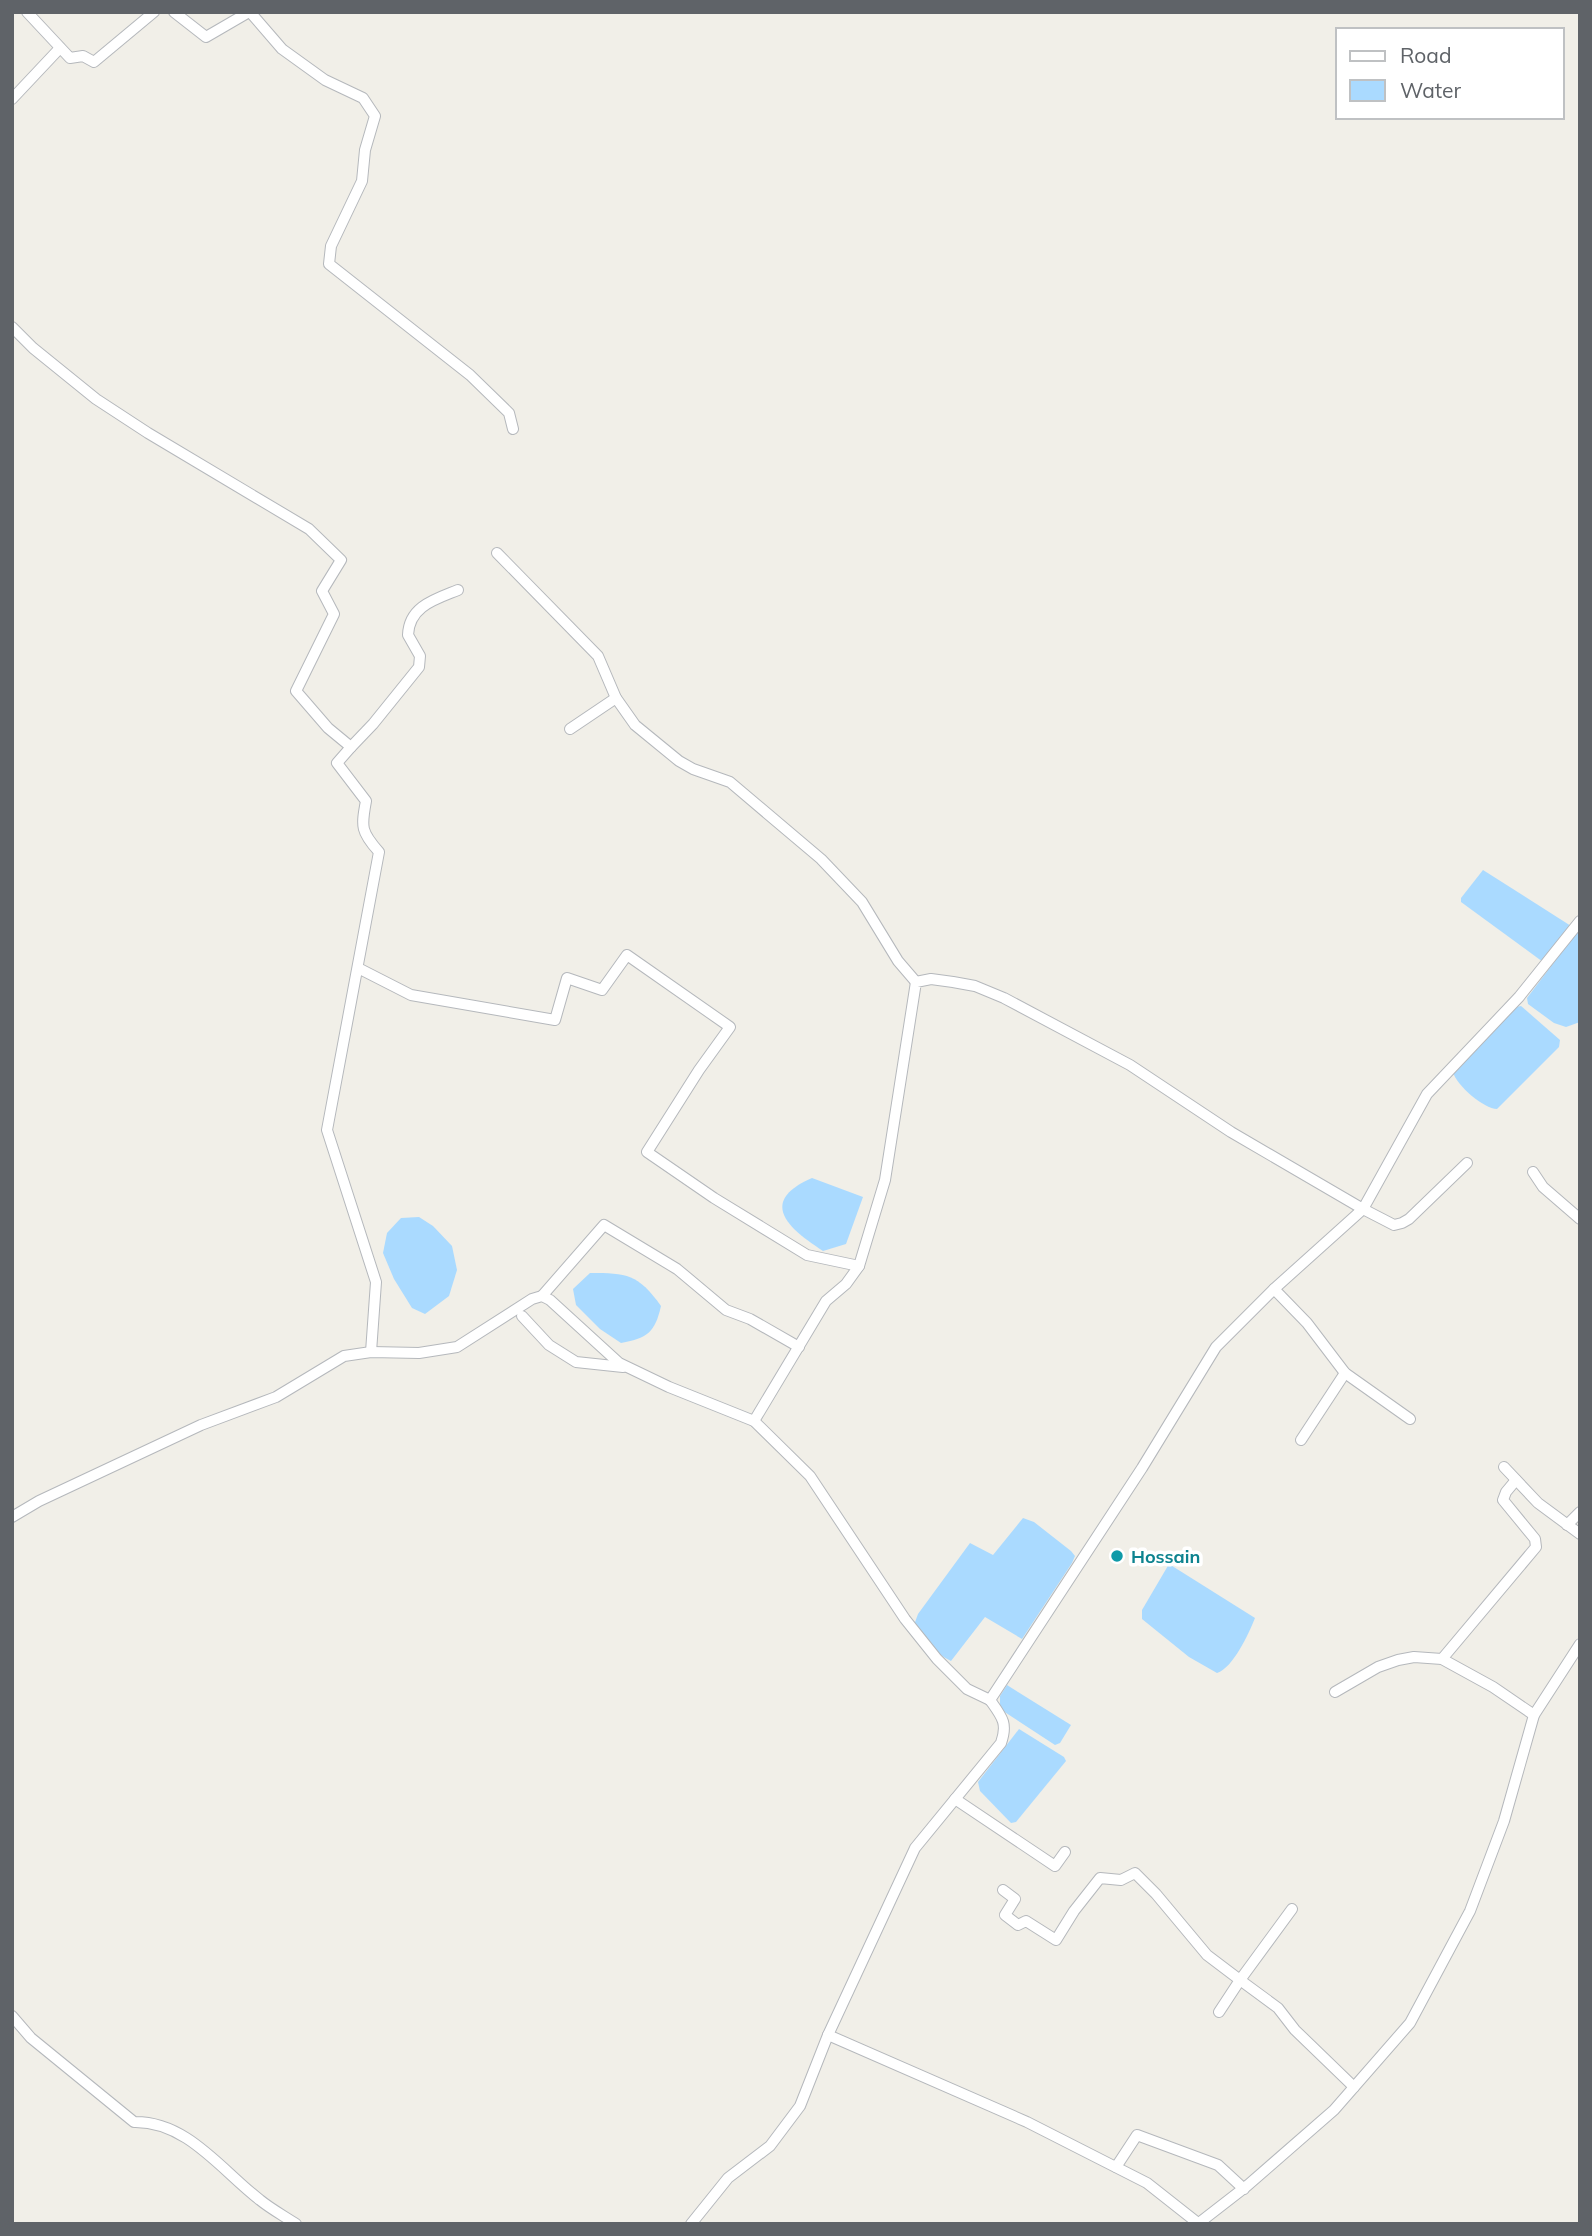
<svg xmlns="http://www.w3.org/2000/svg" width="1592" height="2236" font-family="Mulish,sans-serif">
<rect width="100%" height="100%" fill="#f1efe8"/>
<g fill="#aadaff">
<path d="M 1483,870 L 1571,926 L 1543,962 L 1461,902 L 1461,898 Z"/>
<path d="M 1580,928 L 1580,1022 L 1566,1027 L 1554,1023 L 1528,1004 L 1527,998 Z"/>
<path d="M 1521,1006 L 1560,1040 L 1559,1047 L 1497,1109 C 1484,1109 1456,1085 1453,1072 L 1516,1007 Z"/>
<path d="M 812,1178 L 863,1197 L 846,1244 L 823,1251 C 789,1229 757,1202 812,1178 Z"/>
<path d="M 419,1217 L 433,1226 L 452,1246 L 457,1270 L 449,1296 L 425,1314 L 412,1308 L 394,1279 L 383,1253 L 387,1233 L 401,1218 Z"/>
<path d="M 590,1273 C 627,1273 638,1274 661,1306 C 655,1332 648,1338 621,1343 L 600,1329 L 576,1305 L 573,1289 Z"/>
<path d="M 1023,1518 L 1034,1522 L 1071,1551 L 1075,1556 L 1072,1563 L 1022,1639 L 985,1617 L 951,1661 C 934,1653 925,1639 914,1625 L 918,1614 L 970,1543 L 993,1555 Z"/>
<path d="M 1169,1564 L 1255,1618 C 1249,1633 1233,1668 1217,1673 L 1189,1657 L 1142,1619 L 1142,1610 Z"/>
<path d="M 1007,1685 L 1071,1725 L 1060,1743 L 1055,1745 L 1000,1709 L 1000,1696 Z"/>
<path d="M 1019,1729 L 1064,1757 L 1066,1761 L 1016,1822 L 1011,1823 L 980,1791 L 978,1782 Z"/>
</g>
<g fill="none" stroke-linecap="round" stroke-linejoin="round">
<g stroke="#b5b8bc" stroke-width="12">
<g id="minor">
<path d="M 27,12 L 70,58 L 83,56 L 94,62 L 154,12"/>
<path d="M 174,12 L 206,37 L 249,12"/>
<path d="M 250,12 L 282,49 L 325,80 L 363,98 L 375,116 L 365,150 L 362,181 L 331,246 L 329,264 L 470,375 L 509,413 L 513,429"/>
<path d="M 12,99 L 60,48"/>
<path d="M 12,327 L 33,348 L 96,399 L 148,433 L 309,529 L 341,560 L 322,591 L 334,614 L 296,691 L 328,728 L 351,747 L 337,763 L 366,801 C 361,827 361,832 379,852 L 327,1130 L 376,1282 L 371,1352"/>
<path d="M 497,553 L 598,656 L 616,698 L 635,725 L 679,761 L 693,769 L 730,782 L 821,859 L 862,902 L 898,961 L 916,982"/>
<path d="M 570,729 L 616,698"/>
<path d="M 351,747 L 373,724 L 419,667 L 420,656 L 408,635 C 409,606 436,599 458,590"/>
<path d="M 360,969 L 411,995 L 555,1020 L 567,978 L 602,990 L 627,955 L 730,1027 L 699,1070 L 647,1152 L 714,1198 L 807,1255 L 859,1266"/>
<path d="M 1533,1172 L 1543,1187 L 1580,1219"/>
<path d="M 1274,1289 L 1307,1323 L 1345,1373 L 1410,1419"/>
<path d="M 542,1296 L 604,1225 L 677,1269 L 726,1310 L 750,1319 L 799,1347"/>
<path d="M 522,1316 L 549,1345 L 576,1362 L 623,1367"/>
<path d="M 754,1421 L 826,1301 L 846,1284 L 859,1266 L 885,1180 L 916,982 L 931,979 L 953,982 L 975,986 L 1004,998 L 1130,1065 L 1231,1132 L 1363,1209 L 1394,1225 L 1402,1223 L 1409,1219 L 1467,1163"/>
<path d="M 1301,1440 L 1345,1373"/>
<path d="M 1504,1467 L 1538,1503 L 1580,1534"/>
<path d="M 12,1517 L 39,1501 L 201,1425 L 276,1397 L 344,1356 L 371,1352 L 419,1353 L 457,1347 L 532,1299 L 542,1296 L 550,1300 L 619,1363 L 669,1387 L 754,1421 L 810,1476 L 905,1619 L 937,1659 L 967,1689 L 990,1700"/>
<path d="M 1567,1525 L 1580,1512"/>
<path d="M 1442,1659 L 1536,1547 L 1535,1539 L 1503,1500 L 1506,1492 L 1516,1480"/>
<path d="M 1335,1692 L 1378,1667 L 1398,1660 L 1414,1657 L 1442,1659 L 1493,1687 L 1534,1715"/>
<path d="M 955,1799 L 1055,1866 L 1065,1852"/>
<path d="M 1003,1890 L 1015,1899 L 1005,1915 L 1018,1925 L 1026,1921 L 1056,1940 L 1074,1911 L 1100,1878 L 1121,1880 L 1135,1873 L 1156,1894 L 1207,1955 L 1240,1980 L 1219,2012"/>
<path d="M 1292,1909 L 1240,1980 L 1278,2008 L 1295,2030 L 1354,2087"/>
<path d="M 12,2016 L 31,2038 L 134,2122 C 187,2121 221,2170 260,2200 C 271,2209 284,2216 296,2224"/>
<path d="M 828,2035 L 1027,2122 L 1147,2183 L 1199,2224"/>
<path d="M 1116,2167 L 1137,2135 L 1218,2165 L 1244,2189"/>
<path d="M 1199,2223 L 1248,2185 L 1334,2110 L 1410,2023 L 1470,1911 L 1504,1821 L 1534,1715 L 1580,1644"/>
<path d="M 691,2224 L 728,2178 L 770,2146 L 800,2106 L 828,2035 L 915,1848 L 1001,1743 C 1008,1723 1002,1717 990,1700 L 1142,1468 L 1216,1347 L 1274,1289 L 1363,1209 L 1427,1094 L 1519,997 L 1580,921"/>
</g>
</g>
<use href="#minor" stroke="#fff" stroke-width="10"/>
</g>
<circle fill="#0f9aa8" stroke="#fff" stroke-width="2.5" cx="1117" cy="1556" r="7"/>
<g text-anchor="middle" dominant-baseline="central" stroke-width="7" stroke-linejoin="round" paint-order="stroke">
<g font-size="18" font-weight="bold" fill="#0d838f" stroke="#fff" text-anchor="start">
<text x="1131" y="1556">Hossain</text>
</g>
</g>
<rect width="1592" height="2236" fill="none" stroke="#5f6368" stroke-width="28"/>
<rect x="1336" y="28" width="228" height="91" fill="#ffffff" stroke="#bfc1c3" stroke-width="2"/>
<rect x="1350" y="51" width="35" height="10" fill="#ffffff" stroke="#bfc1c3" stroke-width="2"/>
<text x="1400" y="63" font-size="21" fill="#5f6368">Road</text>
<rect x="1350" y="80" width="35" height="21" fill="#aadaff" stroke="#bfc1c3" stroke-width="2"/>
<text x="1400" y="98" font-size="21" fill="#5f6368">Water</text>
</svg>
